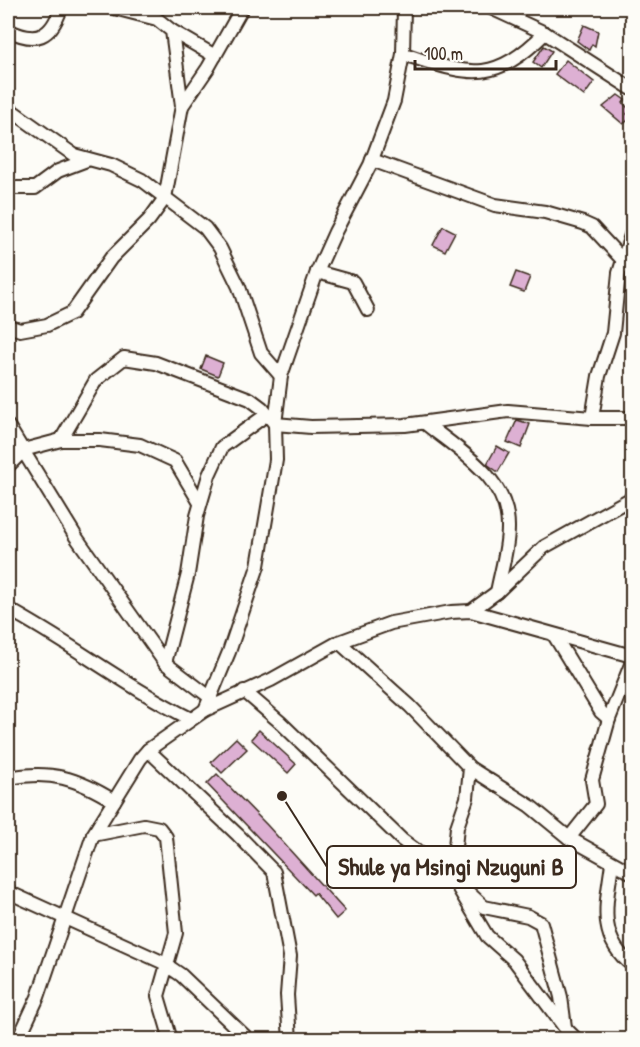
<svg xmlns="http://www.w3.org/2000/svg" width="640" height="1047" font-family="'Patrick Hand',sans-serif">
<rect width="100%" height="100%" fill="#fdfcf7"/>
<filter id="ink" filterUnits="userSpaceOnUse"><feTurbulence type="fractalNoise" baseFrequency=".0167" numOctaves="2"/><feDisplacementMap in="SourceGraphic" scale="12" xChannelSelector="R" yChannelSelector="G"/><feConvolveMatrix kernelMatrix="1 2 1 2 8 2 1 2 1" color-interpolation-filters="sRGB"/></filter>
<g filter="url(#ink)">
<g fill="#ddb0d3" stroke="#3b2a1e" stroke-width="1.5">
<path d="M 584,25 L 598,31 L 595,46 L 592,44 L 589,50 L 577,41 Z"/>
<path d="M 544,46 L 552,51 L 541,68 L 533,62 Z"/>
<path d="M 566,60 L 594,82 L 584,96 L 555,74 Z"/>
<path d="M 618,95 L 625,100 L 623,103 L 630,110 L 627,114 L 631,118 L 623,124 L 603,107 Z"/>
<path d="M 443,226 L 455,232 L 445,251 L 433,245 Z"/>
<path d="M 516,272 L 530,277 L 524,292 L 510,287 Z"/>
<path d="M 206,356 L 223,363 L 218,376 L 201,369 Z"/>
<path d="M 517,420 L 530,424 L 521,448 L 507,442 Z"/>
<path d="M 497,446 L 509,453 L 498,472 L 487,464 Z"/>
<path d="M 259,730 L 296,764 L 288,773 L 251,739 Z"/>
<path d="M 236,738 L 247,749 L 222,773 L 211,762 Z"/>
<path d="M 217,774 L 267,825 L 345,911 L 336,919 L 315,893 L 313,895 L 207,784 Z"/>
</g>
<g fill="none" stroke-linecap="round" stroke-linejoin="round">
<g stroke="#3b2a1e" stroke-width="16">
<g id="minor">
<path d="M 114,8 L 157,19 L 172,31 L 182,106"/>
<path d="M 491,8 L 545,33 L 632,89"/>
<path d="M 8,30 C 36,44 51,38 61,8"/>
<path d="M 172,31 L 215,56"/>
<path d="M 403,54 C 468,74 491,87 545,33"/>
<path d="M 8,108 L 74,155 L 111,165 L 142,180 L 205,228 L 220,248 L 239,287 L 261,353 L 281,376"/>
<path d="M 372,160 L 495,205 L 545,212 L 583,223 L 592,227 L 632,270"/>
<path d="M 8,188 L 35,188 L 58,171 L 87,160"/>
<path d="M 317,272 L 353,282 L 368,310"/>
<path d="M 8,326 L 20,330 L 31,328 L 47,325 L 72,313 L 111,258 L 149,220 L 165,198 L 182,106 L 208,68 L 242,8"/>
<path d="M 592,418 L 599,376 L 613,333 L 619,273 L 632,232"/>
<path d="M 425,423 C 458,450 509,478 508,528 C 508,549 501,571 497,592"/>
<path d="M 8,426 L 76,537 L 165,663 L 211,698"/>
<path d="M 61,440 L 96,380 L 124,358 L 156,363 L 250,399 L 262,408 L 275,424 L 311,427 L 405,425 L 508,411 L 592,418 L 632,418"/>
<path d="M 8,454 L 61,440 L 100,440 L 140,445 L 175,461 L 200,503"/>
<path d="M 8,466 L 23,451"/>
<path d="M 8,609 C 71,643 127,687 191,719"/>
<path d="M 471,611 L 497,592 L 544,547 L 632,498"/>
<path d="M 554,635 L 601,712 L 609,719"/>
<path d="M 339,642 L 410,706 L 470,768 L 530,806 L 569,838 L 632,873"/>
<path d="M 165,663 L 188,574 L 197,516 L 209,475 L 222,447 L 266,415"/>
<path d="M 244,691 L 280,722 L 402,840 L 452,877 L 487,936 L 514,960 L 565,1028 L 577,1040"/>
<path d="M 205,710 L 229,652 L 258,566 L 276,460 L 275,424 L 281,376 L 317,272 L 335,232 L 370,165 L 394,101 L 403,54 L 404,8"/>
<path d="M 148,750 L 238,835 L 274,872 L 290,956 L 287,995 L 290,1040"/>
<path d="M 470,768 L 467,798 L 457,827 L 452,877 L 484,907 L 528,916 L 541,923 L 561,997 L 565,1027"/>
<path d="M 8,778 C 51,770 77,778 114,801"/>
<path d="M 93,835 L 144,825 L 159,828 L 166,837 L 176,933 L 158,996 L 171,1040"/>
<path d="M 569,838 L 596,804 L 592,780 L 609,719 L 632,662"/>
<path d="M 612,863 C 607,902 596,937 632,965"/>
<path d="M 8,892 L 162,962 L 181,975 L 249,1040"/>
<path d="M 18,1040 L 38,997 L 93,835 L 140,759 L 148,750 L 205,710 L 271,680 L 339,642 L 391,623 L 451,612 L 471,611 L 632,656"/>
</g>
</g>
<use href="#minor" stroke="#fdfcf7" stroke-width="12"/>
</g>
</g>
<path fill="none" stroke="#3b2a1e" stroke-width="2" d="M282 796L327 867"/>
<circle fill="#3b2a1e" stroke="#fdfcf7" stroke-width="2" cx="282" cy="796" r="6"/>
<rect fill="#fdfcf7" stroke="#3b2a1e" stroke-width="2" x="327" y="846" width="249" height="42" rx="6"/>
<g font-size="24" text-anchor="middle" font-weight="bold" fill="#3b2a1e">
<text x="451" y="875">Shule ya Msingi Nzuguni B</text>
</g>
<rect width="640" height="1047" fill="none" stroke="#fdfcf7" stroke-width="30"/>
<rect x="15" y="15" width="610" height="1017" fill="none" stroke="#3b2a1e" stroke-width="2" filter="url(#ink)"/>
<path d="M415 60v9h141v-9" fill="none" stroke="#3b2a1e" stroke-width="3"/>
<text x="424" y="60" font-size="18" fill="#3b2a1e" stroke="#fdfcf7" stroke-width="4.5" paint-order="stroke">100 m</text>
</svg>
